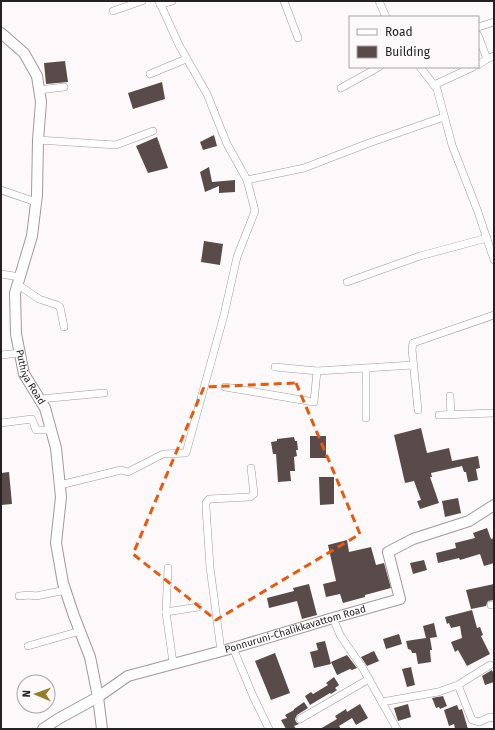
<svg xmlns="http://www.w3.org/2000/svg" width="495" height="730" font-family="'Fira Sans',sans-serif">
<rect width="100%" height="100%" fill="#fdf9fa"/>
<g fill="#5a4b4b">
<path d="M 65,61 L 68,82 L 46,84 L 44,63 Z"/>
<path d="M 162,82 L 165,99 L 133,109 L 128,93 Z"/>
<path d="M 214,135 L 217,146 L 203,150 L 200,142 Z"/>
<path d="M 157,137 L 168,168 L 148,173 L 136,146 Z"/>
<path d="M 209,167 L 212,182 L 235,180 L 235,192 L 219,193 L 219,186 L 205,192 L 200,172 Z"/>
<path d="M 204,241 L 223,244 L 220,265 L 201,262 Z"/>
<path d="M 421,428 L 427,453 L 449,448 L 452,461 L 478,456 L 480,468 L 476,469 L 478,480 L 468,482 L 466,472 L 464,472 L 462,466 L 431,473 L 432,477 L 430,477 L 439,503 L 420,509 L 417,501 L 421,500 L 414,481 L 405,483 L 394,435 Z"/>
<rect x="310" y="436" width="16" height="22"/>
<path d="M 294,437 L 295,441 L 297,441 L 298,450 L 296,450 L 297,456 L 294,457 L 295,471 L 290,471 L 291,481 L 278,482 L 276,454 L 273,454 L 271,442 L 277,441 L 277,439 Z"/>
<path d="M 9,472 L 12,504 L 1,505 L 1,473 Z"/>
<path d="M 319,477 L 334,477 L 334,504 L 320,505 Z"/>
<path d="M 458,498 L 461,513 L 445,517 L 442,501 Z"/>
<path d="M 487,528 L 491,539 L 494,538 L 494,563 L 484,566 L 480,554 L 460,560 L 459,558 L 438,563 L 436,553 L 456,548 L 455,543 L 475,538 L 473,533 Z"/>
<path d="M 347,540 L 349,552 L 371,547 L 376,565 L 384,563 L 391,588 L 365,595 L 365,597 L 343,603 L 340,594 L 326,597 L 323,584 L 336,581 L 328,545 Z"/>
<path d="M 424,560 L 427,570 L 413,574 L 410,563 Z"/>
<path d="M 309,584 L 317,615 L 302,619 L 297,601 L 269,608 L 267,598 L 294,591 L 293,588 Z"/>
<path d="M 494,584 L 494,600 L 488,601 L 487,603 L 486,606 L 471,609 L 466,590 Z"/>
<path d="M 472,610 L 477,628 L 480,627 L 483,635 L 481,636 L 490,654 L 467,666 L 458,650 L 455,652 L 451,642 L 462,638 L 460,626 L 451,628 L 449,623 L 447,624 L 445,617 Z"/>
<path d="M 434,623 L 437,637 L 430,638 L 432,650 L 430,650 L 431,662 L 418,664 L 416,653 L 412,653 L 411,650 L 408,649 L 406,641 L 426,638 L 423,626 Z"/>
<path d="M 399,634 L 402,644 L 386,649 L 383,639 Z"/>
<path d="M 325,641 L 331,664 L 314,668 L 310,652 L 318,650 L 316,643 Z"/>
<path d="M 374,651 L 379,661 L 367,666 L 361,657 Z"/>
<path d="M 275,653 L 290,693 L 271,700 L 255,661 Z"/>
<path d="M 347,655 L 357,668 L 352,670 L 350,669 L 337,675 L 331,662 Z"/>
<path d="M 411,667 L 415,685 L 407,687 L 402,669 Z"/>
<path d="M 492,670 L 494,675 L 494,682 L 485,685 L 482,676 Z"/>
<path d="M 334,677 L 339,685 L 335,688 L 337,690 L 331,694 L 330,693 L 310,705 L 305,696 L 311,692 L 313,694 L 328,685 L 326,683 Z"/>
<path d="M 443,696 L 447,706 L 440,709 L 439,707 L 436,708 L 432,698 Z"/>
<path d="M 304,702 L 308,708 L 297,715 L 295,719 L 296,722 L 299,724 L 294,726 L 296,729 L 286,729 L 281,720 L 287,718 L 285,715 L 294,710 L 294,709 Z"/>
<path d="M 360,704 L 368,718 L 356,725 L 352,718 L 339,726 L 341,729 L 320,729 L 337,719 L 335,716 L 346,709 L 347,712 Z"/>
<path d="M 408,704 L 411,717 L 398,721 L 394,708 Z"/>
<path d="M 457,705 L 459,710 L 462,709 L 468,729 L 455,729 L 454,724 L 449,726 L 444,710 Z"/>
</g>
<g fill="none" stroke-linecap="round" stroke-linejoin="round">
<g stroke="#a6969b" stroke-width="8">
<g id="street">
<path d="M 159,1 L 179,45 L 207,94 L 227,144 L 247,180 L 304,168 L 369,143 L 444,117"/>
<path d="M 284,1 L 298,38"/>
<path d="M 379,1 L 386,17"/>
<path d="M 160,5 L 172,1"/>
<path d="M 113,11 L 142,1"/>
<path d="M 478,27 L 494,22"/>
<path d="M 478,35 L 487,59"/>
<path d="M 478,65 L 487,59 L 494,56"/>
<path d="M 420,67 L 437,89 L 452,145 L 478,212 L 494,260"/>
<path d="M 150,74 L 186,59"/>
<path d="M 434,85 L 473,67"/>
<path d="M 341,88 L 379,67"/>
<path d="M 39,90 L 64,87"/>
<path d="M 38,140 L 116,145 L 153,131"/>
<path d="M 1,190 L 36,202"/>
<path d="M 1,274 L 20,277"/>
<path d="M 347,282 L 420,256 L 487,238"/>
<path d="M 17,284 L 39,299 L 57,305 L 60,307 L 64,327"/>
<path d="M 1,355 L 20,353"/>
<path d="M 275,367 L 317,371 L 413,365"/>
<path d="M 366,369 L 366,418"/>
<path d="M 225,387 L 314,402 L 317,371"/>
<path d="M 450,396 L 451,415"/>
<path d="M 40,399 L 104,393"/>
<path d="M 418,410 L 412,349 L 413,343 L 494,315"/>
<path d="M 439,415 L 494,413"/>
<path d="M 1,423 L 32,419 L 36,430 L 51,430"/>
<path d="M 60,485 L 121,470 L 128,472 L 163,454 L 186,453 L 224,315 L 237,257 L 255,211 L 247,180"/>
<path d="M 168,568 L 166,612 L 173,663"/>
<path d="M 19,596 L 29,595 L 36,596 L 66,590"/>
<path d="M 491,605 L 494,605"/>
<path d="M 166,612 L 198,607"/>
<path d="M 333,618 L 340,635 L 362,667 L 397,729"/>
<path d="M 28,646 L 80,631"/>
<path d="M 233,648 L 253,696 L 269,729"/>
<path d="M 221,651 L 210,567 L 206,508 L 206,503 L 209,499 L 250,497 L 254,494 L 251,468"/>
<path d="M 458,685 L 472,720 L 479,722 L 490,717 L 494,718"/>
<path d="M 382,702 L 438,692 L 458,685 L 490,665"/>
<path d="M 300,719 L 369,679"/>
</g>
</g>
<g stroke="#a6969b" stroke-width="12">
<g id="secondary">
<path id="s1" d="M 1,33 L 24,53 L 37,76 L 41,102 L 38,140 L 37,195 L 32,236 L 15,293 L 16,334 L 24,374 L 45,408 L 56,448 L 61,497 L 56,543 L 63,583 L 74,616 L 90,657 L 98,697 L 102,729"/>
<path id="s2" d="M 43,729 L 58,719 L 98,697 L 128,676 L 233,648 L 333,618 L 400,599 L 388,552 L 413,539 L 469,521 L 494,505"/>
</g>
</g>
<use href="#street" stroke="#fff" stroke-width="7"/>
<use href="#secondary" stroke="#fff" stroke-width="10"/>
</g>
<path fill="none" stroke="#e8590c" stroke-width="3" stroke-dasharray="8 5" stroke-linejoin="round" d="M 296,383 L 360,534 L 216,620 L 133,554 L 204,387 Z"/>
<g text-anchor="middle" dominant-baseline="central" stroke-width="4" stroke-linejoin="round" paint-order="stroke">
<g font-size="10" fill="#282123" stroke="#fdf9fa">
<text stroke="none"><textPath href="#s1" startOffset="364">Puthiya Road</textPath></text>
<text stroke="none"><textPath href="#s2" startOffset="274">Ponnuruni-Chalikkavattom Road</textPath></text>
</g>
</g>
<rect width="495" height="730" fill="none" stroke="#282123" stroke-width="4"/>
<rect x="349" y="16" width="130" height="52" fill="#fdf9fa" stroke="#a8a3a4"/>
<rect x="357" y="29" width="20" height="6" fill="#ffffff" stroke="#a8a3a4"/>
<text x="385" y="36" font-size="12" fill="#282123">Road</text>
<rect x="357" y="46" width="20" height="12" fill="#5a4b4b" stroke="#a8a3a4"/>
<text x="385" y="56" font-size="12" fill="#282123">Building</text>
<g transform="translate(36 694) rotate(272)"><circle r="19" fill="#fdf9fa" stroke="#a8a3a4"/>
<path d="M0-3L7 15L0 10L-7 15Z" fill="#967e26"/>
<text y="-6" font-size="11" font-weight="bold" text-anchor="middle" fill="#282123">N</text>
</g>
</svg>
